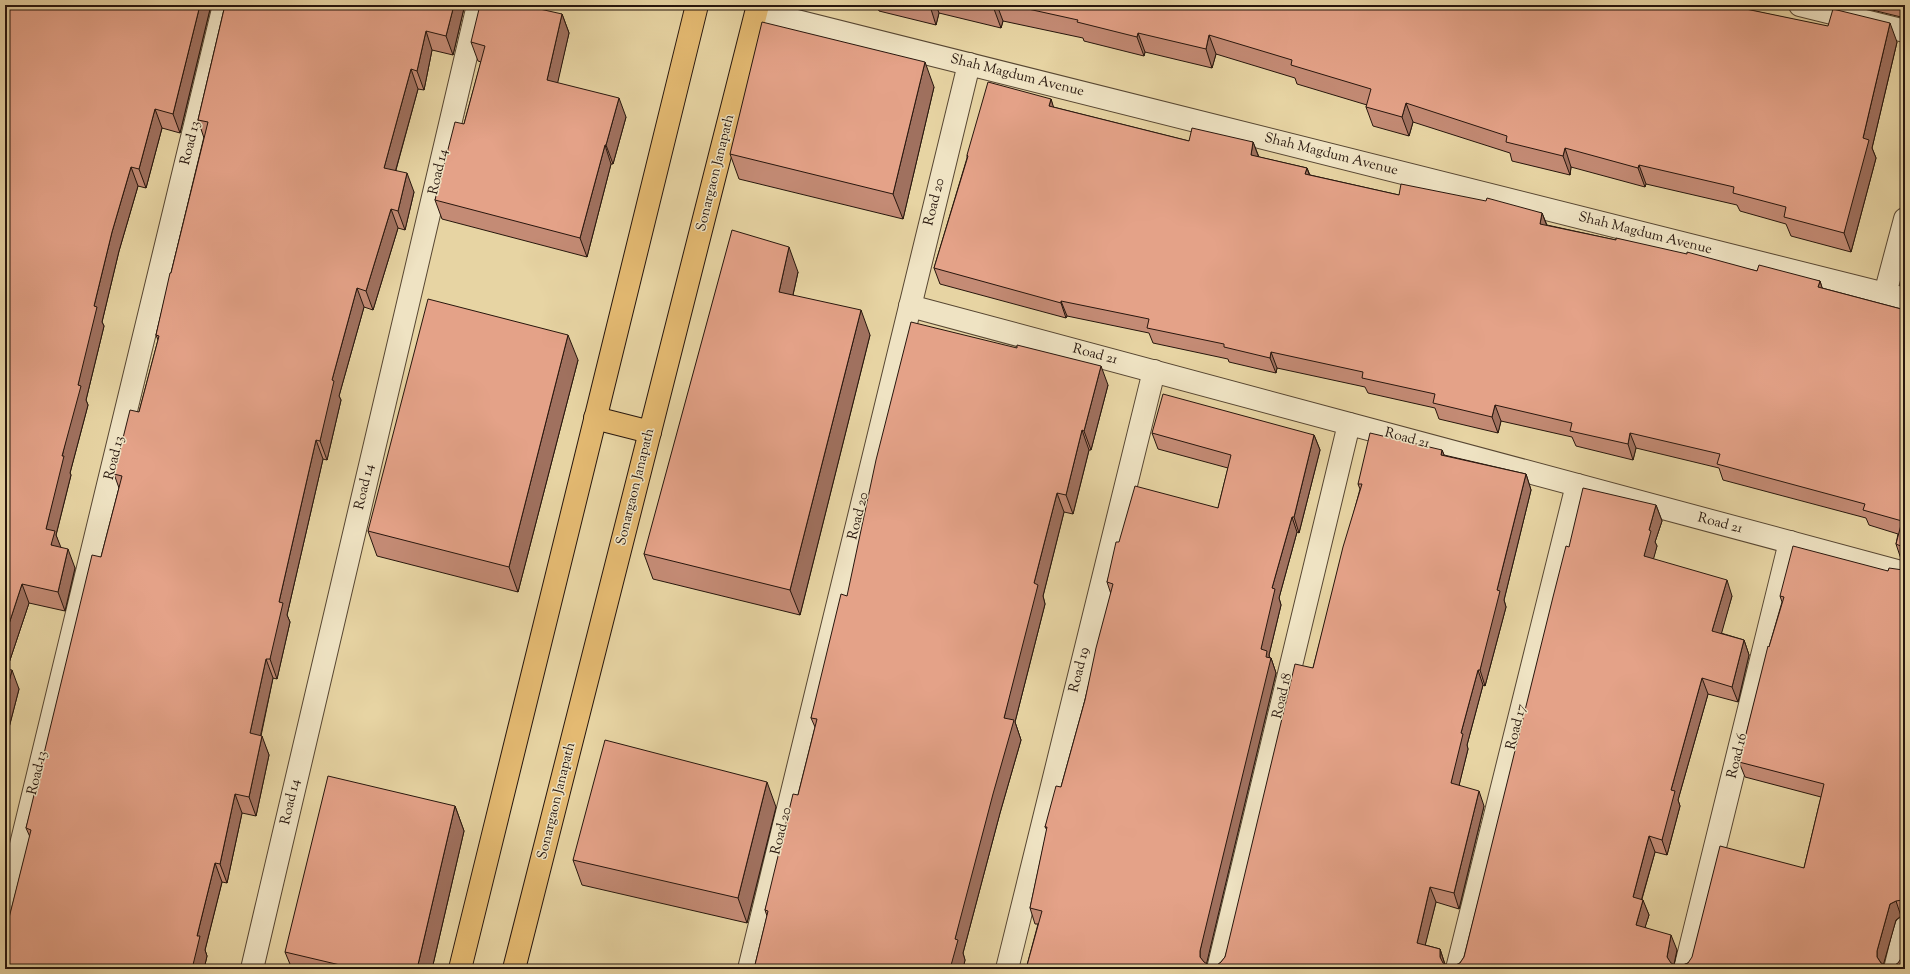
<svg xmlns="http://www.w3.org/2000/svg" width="1910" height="974" font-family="'Sorts Mill Goudy',serif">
<rect width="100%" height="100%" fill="#e7d4a3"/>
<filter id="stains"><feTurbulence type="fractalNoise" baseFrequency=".005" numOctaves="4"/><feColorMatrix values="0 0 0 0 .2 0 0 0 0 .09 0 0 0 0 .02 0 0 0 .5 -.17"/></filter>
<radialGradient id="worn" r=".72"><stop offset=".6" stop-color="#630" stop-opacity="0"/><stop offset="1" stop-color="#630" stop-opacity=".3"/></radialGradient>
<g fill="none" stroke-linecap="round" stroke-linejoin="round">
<g stroke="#574632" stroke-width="24">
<g id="minor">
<path d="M 1800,5 L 1905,31"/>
<path d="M 757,11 L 1905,299"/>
<path d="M 1885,294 L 1905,219"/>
<path d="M 910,306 L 1905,573"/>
<path d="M 5,911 L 224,5"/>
<path d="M 252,969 L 478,5"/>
<path d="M 749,969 L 969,64"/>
<path d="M 1007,969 L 1154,371"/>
<path d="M 1218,969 L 1349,424"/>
<path d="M 1457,969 L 1577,485"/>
<path d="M 1685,969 L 1790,542"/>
<path d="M 1895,969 L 1905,928"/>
</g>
</g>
<g stroke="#27160d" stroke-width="24">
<g id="major">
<path d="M 595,418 L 650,432"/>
<path d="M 460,969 L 697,5"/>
<path d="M 514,969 L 758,5"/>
</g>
</g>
<use href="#minor" stroke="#efe3c3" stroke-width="22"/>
<use href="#major" stroke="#e4ba72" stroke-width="22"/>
</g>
<g fill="#c48b75" stroke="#27160d">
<path d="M 5,5 L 211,5 L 180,133 L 162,128 L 146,188 L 138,186 L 119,251 L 102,322 L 104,326 L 86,400 L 88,405 L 70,473 L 71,475 L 56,535 L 60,547 L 75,568 L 65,611 L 29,603 L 7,669 L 19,689 L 5,743 Z"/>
<path d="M 225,5 L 463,5 L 464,8 L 453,55 L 432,50 L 424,90 L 418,89 L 396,170 L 414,192 L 405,230 L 398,228 L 373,310 L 364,307 L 339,396 L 341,400 L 327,460 L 323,459 L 287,615 L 290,622 L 277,679 L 273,678 L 261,736 L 269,755 L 256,816 L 242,813 L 227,883 L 222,882 L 205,950 L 207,956 L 204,969 L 5,969 L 5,934 L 30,837 L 26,828 L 101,557 L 119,488 L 114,474 L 139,412 L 158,340 L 156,335 L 204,138 L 198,120 Z"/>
<path d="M 877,5 L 1743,5 L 1745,9 L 1897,42 L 1872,148 L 1876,158 L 1851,252 L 1791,236 L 1786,224 L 1740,211 L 1737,205 L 1646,184 L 1645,187 L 1571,167 L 1570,175 L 1512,161 L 1510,153 L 1413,122 L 1409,136 L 1373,126 L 1366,107 L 1367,105 L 1297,84 L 1295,78 L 1216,54 L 1212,68 L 1145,52 L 1144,56 L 1084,41 L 1083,38 L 1003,21 L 1001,28 L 939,13 L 936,25 L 879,11 Z"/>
<path d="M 1852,5 L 1905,5 L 1905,18 Z"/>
<path d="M 562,14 L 569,33 L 557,83 L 626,117 L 613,164 L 611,164 L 587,257 L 442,219 L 435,200 L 464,124 L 481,62 L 478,61 L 471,42 Z"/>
<path d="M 934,87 L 903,219 L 739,179 L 730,154 Z"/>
<path d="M 1051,99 L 1053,107 L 1189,141 L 1253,142 L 1259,157 L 1307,168 L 1310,175 L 1399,195 L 1542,213 L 1547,225 L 1757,271 L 1820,281 L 1822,288 L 1905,310 L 1905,561 L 1901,559 L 1896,544 L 1898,534 L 1869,525 L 1866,518 L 1723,480 L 1719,468 L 1636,448 L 1633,460 L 1576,446 L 1572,437 L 1501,421 L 1498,433 L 1439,419 L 1435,408 L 1368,393 L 1365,387 L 1277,368 L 1276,373 L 1229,362 L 1228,359 L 1153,343 L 1149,333 L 1067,316 L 1066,318 L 940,284 L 934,268 L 967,158 L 967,155 Z"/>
<path d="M 798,272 L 793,295 L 870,335 L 800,615 L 653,579 L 644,554 Z"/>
<path d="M 578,360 L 518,592 L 377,556 L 368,531 Z"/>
<path d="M 1108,385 L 1091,450 L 1089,450 L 1073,514 L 1064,512 L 1043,596 L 1045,604 L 1015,722 L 1021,740 L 1000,813 L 963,953 L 965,960 L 963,969 L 754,969 L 767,916 L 765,910 L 798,795 L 815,727 L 811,718 L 847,596 Z"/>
<path d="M 1152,433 L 1314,435 L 1320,450 L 1299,533 L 1297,532 L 1279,598 L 1281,605 L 1269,655 L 1270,658 L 1271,658 L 1276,673 L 1206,964 L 1210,966 L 1216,966 L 1221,962 L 1225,957 L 1313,668 L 1360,489 L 1358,484 L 1442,450 L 1444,455 L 1526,474 L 1531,490 L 1504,600 L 1506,607 L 1485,686 L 1483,685 L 1467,745 L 1468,749 L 1459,785 L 1484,806 L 1459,909 L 1436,902 L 1425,945 L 1440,949 L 1445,964 L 1449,966 L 1454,966 L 1460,963 L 1464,957 L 1569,547 L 1656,505 L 1662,521 L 1655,542 L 1657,546 L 1653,559 L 1732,596 L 1721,633 L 1744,640 L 1749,655 L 1738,702 L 1708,694 L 1678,800 L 1680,806 L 1667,855 L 1655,852 L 1642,899 L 1649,915 L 1645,927 L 1677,950 L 1674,965 L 1677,966 L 1683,965 L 1688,963 L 1804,868 L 1821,797 L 1745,777 L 1739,762 L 1769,647 L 1782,602 L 1780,596 L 1888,571 L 1903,570 L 1905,568 L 1905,916 L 1901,916 L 1896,920 L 1883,964 L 1887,966 L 1905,969 L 1026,969 L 1038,924 L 1035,924 L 1030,908 L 1047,830 L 1045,827 L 1061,787 L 1085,700 L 1111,594 L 1107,582 L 1119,542 L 1218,508 L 1228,468 L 1158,449 Z"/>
<path d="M 455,806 L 464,831 L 432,969 L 292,969 L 285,952 Z"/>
<path d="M 776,807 L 747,923 L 582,885 L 573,860 Z"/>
</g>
<g fill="#a0715f" stroke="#27160d">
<path d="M 200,5 L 211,5 L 180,133 L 173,114 Z"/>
<path d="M 454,5 L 463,5 L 464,8 L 453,55 L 446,36 Z"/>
<path d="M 930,5 L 936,5 L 939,13 L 936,25 L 930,6 Z"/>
<path d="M 995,5 L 997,5 L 1003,21 L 1001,28 L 994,9 Z"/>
<path d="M 1742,5 L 1743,5 L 1749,21 L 1741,8 Z"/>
<path d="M 1902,5 L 1905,5 L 1905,12 Z"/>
<path d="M 562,14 L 569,33 L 554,99 L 547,80 Z"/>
<path d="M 1890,23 L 1897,42 L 1872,148 L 1876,158 L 1851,252 L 1844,233 L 1863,138 Z"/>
<path d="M 426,31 L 432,50 L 424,90 L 417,71 Z"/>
<path d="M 1138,33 L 1145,52 L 1144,56 L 1137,37 Z"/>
<path d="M 1209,35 L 1216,54 L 1212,68 L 1206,49 Z"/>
<path d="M 925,62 L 934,87 L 903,219 L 893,194 Z"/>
<path d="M 411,69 L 418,89 L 391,187 L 384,168 Z"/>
<path d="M 619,98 L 626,117 L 613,164 L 606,145 Z"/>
<path d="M 1051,99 L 1056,115 L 1049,106 Z"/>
<path d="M 1406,103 L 1413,122 L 1409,136 L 1402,117 Z"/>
<path d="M 155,109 L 162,128 L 146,188 L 139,169 Z"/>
<path d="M 1253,142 L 1259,158 L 1251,155 Z"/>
<path d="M 605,145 L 611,164 L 587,257 L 580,238 Z"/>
<path d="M 1565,148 L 1571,167 L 1570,175 L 1563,156 Z"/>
<path d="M 1639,165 L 1646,184 L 1645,187 L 1638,168 Z"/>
<path d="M 131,167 L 138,186 L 119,251 L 102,322 L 104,326 L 86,400 L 88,405 L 70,473 L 71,475 L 56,535 L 62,550 L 58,564 L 46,529 L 78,385 L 94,306 L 112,232 Z"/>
<path d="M 1307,168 L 1312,183 L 1305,174 Z"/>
<path d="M 407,173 L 414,192 L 405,230 L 398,211 Z"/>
<path d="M 391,209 L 398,228 L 373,310 L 366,291 Z"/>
<path d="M 1542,213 L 1548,229 L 1540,224 Z"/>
<path d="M 789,247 L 798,272 L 788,317 L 779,292 Z"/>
<path d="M 1820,281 L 1825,297 L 1818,287 Z"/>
<path d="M 357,288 L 364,307 L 339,396 L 341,400 L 327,460 L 320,441 L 332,380 Z"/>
<path d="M 1061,301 L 1067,316 L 1066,318 L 1061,303 Z"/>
<path d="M 861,310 L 870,335 L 800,615 L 790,590 Z"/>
<path d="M 568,335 L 578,360 L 518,592 L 509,567 Z"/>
<path d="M 1271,352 L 1277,368 L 1276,373 L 1270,358 Z"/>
<path d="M 1101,366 L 1108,385 L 1091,450 L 1084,431 Z"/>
<path d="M 1495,405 L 1501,421 L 1498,433 L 1492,417 Z"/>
<path d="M 1082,430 L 1089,450 L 1073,514 L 1066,495 Z"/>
<path d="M 1630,433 L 1636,448 L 1633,460 L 1628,444 Z"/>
<path d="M 1314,435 L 1320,450 L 1299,533 L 1294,517 Z"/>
<path d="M 316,440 L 323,459 L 287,615 L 290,622 L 277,679 L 270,659 L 279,602 Z"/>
<path d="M 1442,450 L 1448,465 L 1441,455 Z"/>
<path d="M 1526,474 L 1531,490 L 1504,600 L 1506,607 L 1485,686 L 1480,670 L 1497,590 Z"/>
<path d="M 1057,493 L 1064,512 L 1043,596 L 1045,604 L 1015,722 L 1021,740 L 1000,813 L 963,953 L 965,960 L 963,969 L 950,969 L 955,939 L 1034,583 Z"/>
<path d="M 1656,505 L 1662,521 L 1655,542 L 1657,546 L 1650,572 L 1644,556 L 1649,530 Z"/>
<path d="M 1292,517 L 1297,532 L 1279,598 L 1281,605 L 1269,655 L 1270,660 L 1271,658 L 1276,673 L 1206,966 L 1200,957 L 1200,951 L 1261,649 L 1272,588 Z"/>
<path d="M 68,549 L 75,568 L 65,611 L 58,592 Z"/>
<path d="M 1727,580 L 1732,596 L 1718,646 L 1712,631 Z"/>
<path d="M 22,584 L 29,603 L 5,675 L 5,636 Z"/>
<path d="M 1744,640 L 1749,655 L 1738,702 L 1732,687 Z"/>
<path d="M 266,659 L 273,678 L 257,752 L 250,733 Z"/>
<path d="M 12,670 L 19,689 L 5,743 L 5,697 Z"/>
<path d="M 1478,670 L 1483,685 L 1467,745 L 1468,749 L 1456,798 L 1451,783 L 1461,733 Z"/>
<path d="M 1702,678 L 1708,694 L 1678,800 L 1680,806 L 1667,855 L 1662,840 L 1671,790 Z"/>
<path d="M 262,736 L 269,755 L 256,816 L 249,797 Z"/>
<path d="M 767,782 L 776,807 L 747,923 L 738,898 Z"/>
<path d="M 1479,791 L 1484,806 L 1459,909 L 1454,893 Z"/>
<path d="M 235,794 L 242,813 L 227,883 L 220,864 Z"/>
<path d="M 455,806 L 464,831 L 432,969 L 417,969 Z"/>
<path d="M 1649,836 L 1655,852 L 1638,912 L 1633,897 Z"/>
<path d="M 215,863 L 222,882 L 205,950 L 207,956 L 204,969 L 192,969 L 197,936 Z"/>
<path d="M 1430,887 L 1436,902 L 1422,958 L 1417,943 Z"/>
<path d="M 1643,900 L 1649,915 L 1641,940 L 1636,925 Z"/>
<path d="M 1896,901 L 1901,916 L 1896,920 L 1883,966 L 1877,957 L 1877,951 L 1890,904 Z"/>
<path d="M 1671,935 L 1677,950 L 1673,969 L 1667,957 Z"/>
<path d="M 1440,949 L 1445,965 L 1445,969 L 1440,957 Z"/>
</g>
<g fill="#e4a288" stroke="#27160d">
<path d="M 5,5 L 200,5 L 173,114 L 155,109 L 139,169 L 131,167 L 112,232 L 94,306 L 97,307 L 78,385 L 81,386 L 62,456 L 64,456 L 46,529 L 55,531 L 51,545 L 68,549 L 58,592 L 22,584 L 5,636 Z"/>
<path d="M 225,5 L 454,5 L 446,36 L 426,31 L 417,71 L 411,69 L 384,168 L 407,173 L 398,211 L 391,209 L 366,291 L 357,288 L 332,380 L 334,381 L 320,441 L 316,440 L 279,602 L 283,603 L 270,659 L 266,659 L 250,733 L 262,736 L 249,797 L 235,794 L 220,864 L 215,863 L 197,936 L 200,936 L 192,969 L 7,969 L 9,959 L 5,958 L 5,934 L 31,830 L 26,828 L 92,555 L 101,557 L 122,476 L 114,474 L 130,410 L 139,412 L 159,336 L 156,335 L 170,273 L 171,273 L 208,122 L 198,120 Z"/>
<path d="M 480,5 L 522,5 L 562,14 L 547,80 L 619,98 L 606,145 L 605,145 L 580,238 L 435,200 L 455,122 L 464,124 L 485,46 L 471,42 Z"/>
<path d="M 976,5 L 995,5 L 994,9 Z"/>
<path d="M 1010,5 L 1742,5 L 1741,8 L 1828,26 L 1833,9 L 1890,23 L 1863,138 L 1869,140 L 1844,233 L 1784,217 L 1786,207 L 1733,193 L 1734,187 L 1639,165 L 1638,168 L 1565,148 L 1563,156 L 1506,142 L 1507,136 L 1406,103 L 1402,117 L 1366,107 L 1371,89 L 1291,65 L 1292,60 L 1209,35 L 1206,49 L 1138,33 L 1137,37 L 1077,22 L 1078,20 Z"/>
<path d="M 762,22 L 925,62 L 893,194 L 730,154 Z"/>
<path d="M 988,82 L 1051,99 L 1049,106 L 1189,141 L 1192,128 L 1253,142 L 1251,155 L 1307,168 L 1305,174 L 1399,195 L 1401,184 L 1486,201 L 1487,198 L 1542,213 L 1540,224 L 1616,240 L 1616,238 L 1687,254 L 1687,252 L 1757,271 L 1759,265 L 1820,281 L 1818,287 L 1905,310 L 1905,548 L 1896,544 L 1902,521 L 1863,510 L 1865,504 L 1717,464 L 1720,454 L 1630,433 L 1628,444 L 1570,431 L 1572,423 L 1495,405 L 1492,417 L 1433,403 L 1435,394 L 1362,378 L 1363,372 L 1271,352 L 1270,358 L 1224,347 L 1224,344 L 1147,328 L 1149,319 L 1061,301 L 1061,303 L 934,268 L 968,156 L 967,155 Z"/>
<path d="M 732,230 L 789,247 L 779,292 L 861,310 L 790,590 L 644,554 Z"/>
<path d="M 428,299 L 568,335 L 509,567 L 368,531 Z"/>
<path d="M 911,322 L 1017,348 L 1017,345 L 1101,366 L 1084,431 L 1082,430 L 1066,495 L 1057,493 L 1034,583 L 1038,585 L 1004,718 L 1014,720 L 993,794 L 955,939 L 958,940 L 950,969 L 754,969 L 768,911 L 765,910 L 793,794 L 798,795 L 817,719 L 811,718 L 841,594 L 847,596 L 876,460 Z"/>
<path d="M 1163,394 L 1314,435 L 1294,517 L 1292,517 L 1272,588 L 1275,589 L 1261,649 L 1267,651 L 1266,657 L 1271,658 L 1200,951 L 1200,957 L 1204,962 L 1210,966 L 1216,966 L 1221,962 L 1225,957 L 1295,664 L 1313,668 L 1343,547 L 1362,484 L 1358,484 L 1370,433 L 1442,450 L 1441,455 L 1526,474 L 1497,590 L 1500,591 L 1480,670 L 1478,670 L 1461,733 L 1463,734 L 1451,783 L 1479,791 L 1454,893 L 1430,887 L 1417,943 L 1440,949 L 1440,957 L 1443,963 L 1449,966 L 1454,966 L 1460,963 L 1464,957 L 1553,597 L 1566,546 L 1569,547 L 1583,488 L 1656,505 L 1649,530 L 1651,531 L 1644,556 L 1727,580 L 1712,631 L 1744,640 L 1732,687 L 1702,678 L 1671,790 L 1675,791 L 1662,840 L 1649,836 L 1633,897 L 1643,900 L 1636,925 L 1671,935 L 1667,957 L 1671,963 L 1677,966 L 1683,965 L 1688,963 L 1692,957 L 1720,846 L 1804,868 L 1824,784 L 1739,762 L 1768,646 L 1769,647 L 1784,597 L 1780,596 L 1793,546 L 1888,571 L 1889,568 L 1903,570 L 1905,568 L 1905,902 L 1902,900 L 1896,901 L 1890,904 L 1877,951 L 1877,957 L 1881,963 L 1887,966 L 1893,966 L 1898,963 L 1902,957 L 1905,940 L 1905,969 L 1026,969 L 1042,911 L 1030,908 L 1047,827 L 1045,827 L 1056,786 L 1061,787 L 1085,700 L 1096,648 L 1113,584 L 1107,582 L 1116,542 L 1119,542 L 1135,486 L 1218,508 L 1231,455 L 1152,433 Z"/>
<path d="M 5,669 L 12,670 L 5,697 Z"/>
<path d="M 605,740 L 767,782 L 738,898 L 573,860 Z"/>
<path d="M 328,776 L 455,806 L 417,969 L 357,969 L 285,952 Z"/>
</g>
<g text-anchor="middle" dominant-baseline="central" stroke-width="3" stroke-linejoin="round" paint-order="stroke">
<g font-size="14" fill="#27160d" stroke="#efe3c3">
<text transform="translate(1017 76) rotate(14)">Shah Magdum Avenue</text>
<text transform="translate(191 143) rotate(-76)">Road 13</text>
<text transform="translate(1331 155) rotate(14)">Shah Magdum Avenue</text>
<text transform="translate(439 172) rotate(-77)">Road 14</text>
<text transform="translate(716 173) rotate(-76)">Sonargaon Janapath</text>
<text transform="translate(935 202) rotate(-76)">Road 20</text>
<text transform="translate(1645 234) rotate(14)">Shah Magdum Avenue</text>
<text transform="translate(1095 355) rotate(15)">Road 21</text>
<text transform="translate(1407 439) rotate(15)">Road 21</text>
<text transform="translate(115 458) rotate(-76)">Road 13</text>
<text transform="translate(365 487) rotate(-77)">Road 14</text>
<text transform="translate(636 487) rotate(-76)">Sonargaon Janapath</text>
<text transform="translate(859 516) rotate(-76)">Road 20</text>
<text transform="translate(1720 524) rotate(15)">Road 21</text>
<text transform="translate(1080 670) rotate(-76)">Road 19</text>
<text transform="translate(1283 696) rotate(-77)">Road 18</text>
<text transform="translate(1517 727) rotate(-76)">Road 17</text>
<text transform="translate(1738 756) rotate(-76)">Road 16</text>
<text transform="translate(38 773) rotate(-76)">Road 13</text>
<text transform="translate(557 801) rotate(-76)">Sonargaon Janapath</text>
<text transform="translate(291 802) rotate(-77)">Road 14</text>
<text transform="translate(782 831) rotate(-76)">Road 20</text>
</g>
</g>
<rect width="1910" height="974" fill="none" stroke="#e7d4a3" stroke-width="20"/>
<rect x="6" y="6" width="1898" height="962" fill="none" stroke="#27160d" stroke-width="2"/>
<rect x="10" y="10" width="1890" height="954" fill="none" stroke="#27160d"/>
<rect width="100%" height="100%" filter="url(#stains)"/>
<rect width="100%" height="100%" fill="url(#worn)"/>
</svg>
